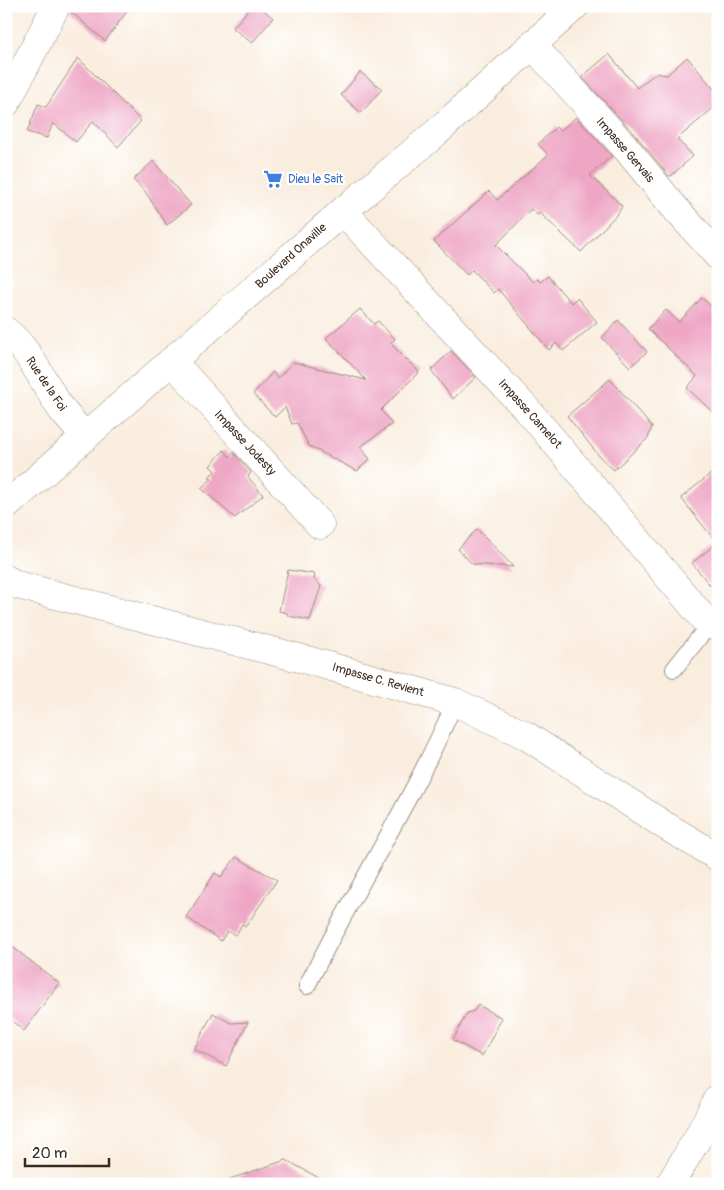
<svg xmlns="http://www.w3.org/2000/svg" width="724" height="1190" font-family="Pangolin,sans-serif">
<rect width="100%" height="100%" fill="#fff"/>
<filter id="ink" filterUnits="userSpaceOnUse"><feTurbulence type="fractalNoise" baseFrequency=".02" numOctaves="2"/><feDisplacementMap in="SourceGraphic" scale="10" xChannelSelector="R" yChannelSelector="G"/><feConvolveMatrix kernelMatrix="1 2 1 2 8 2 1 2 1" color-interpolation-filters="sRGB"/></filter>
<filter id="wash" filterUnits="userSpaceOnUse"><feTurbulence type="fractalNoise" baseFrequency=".0096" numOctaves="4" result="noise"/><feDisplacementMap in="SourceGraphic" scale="20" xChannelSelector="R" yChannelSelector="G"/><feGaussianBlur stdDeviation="1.12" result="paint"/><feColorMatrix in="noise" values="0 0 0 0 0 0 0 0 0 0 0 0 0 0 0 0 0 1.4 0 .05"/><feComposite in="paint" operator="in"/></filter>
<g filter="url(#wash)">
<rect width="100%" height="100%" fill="#f9edde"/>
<g id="blocks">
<g fill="#eea6c4">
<path d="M 71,6 L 131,6 L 105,41 L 70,11 Z"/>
<path d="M 251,6 L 259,6 L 273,18 L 252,43 L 233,28 Z"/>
<path d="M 609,54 L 637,88 L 656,73 L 667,75 L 687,57 L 718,94 L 718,104 L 677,139 L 693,156 L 671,176 L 669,176 L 637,137 L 582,77 Z"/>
<path d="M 78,58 L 141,121 L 118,147 L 93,121 L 76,142 L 53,123 L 47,138 L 27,132 L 38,104 L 46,107 Z"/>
<path d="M 360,72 L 382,89 L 361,113 L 341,95 Z"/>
<path d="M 576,117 L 612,156 L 590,175 L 622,206 L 619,212 L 581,252 L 540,213 L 537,215 L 531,209 L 496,245 L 533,282 L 537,279 L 540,282 L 548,276 L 571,303 L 577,298 L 597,322 L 563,351 L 556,343 L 549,350 L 498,289 L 494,293 L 472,270 L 467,275 L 434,241 L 489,191 L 497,200 L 548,155 L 538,144 L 556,127 L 560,131 Z"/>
<path d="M 153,161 L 191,205 L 167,225 L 144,190 L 133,180 Z"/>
<path d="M 702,298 L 718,313 L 718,417 L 687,388 L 697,376 L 648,329 L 666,310 L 679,322 Z"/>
<path d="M 360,309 L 374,324 L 378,321 L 395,339 L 390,343 L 419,372 L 381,410 L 392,424 L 360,447 L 370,459 L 357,471 L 309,446 L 297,423 L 292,424 L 285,407 L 275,417 L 253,394 L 273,372 L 278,378 L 293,362 L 366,380 L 326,338 Z"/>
<path d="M 618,320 L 647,352 L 630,367 L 602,338 Z"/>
<path d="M 451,351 L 476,377 L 453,399 L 431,370 Z"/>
<path d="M 610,379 L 652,427 L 648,438 L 614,470 L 600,457 L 567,416 Z"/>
<path d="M 224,450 L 230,457 L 233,452 L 251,472 L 248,477 L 263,495 L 235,518 L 201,488 L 212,479 L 209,477 L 215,471 L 210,466 Z"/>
<path d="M 718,468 L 718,595 L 692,563 L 717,543 L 681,498 Z"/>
<path d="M 477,529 L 490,542 L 513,567 L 472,564 L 458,549 Z"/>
<path d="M 288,570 L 315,574 L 314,579 L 321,586 L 310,620 L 288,616 L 287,613 L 279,611 Z"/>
<path d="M 236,857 L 277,880 L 246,926 L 242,924 L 236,935 L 227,931 L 221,941 L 186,917 L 215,873 L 221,877 Z"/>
<path d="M 6,942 L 59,983 L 24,1031 L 6,1016 Z"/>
<path d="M 478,1005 L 502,1018 L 482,1056 L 453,1040 L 467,1013 L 474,1011 Z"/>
<path d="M 213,1013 L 231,1023 L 248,1022 L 226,1066 L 194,1049 Z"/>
<path d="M 286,1160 L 330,1184 L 228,1184 L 227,1180 Z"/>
</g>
</g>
</g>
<g filter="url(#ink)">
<use href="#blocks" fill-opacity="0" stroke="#9a8c7e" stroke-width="1"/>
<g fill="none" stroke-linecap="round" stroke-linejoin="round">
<g stroke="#9a8c7e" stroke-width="18">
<g id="service">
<path d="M 674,669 L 709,625"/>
<path d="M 307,986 C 354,890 413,800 455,702"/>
</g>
</g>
<g stroke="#9a8c7e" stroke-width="29">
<g id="minor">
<path d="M 532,45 L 625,147 L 674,207 L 718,256"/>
<path d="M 6,103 L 56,6"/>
<path d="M 343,211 L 531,414 L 709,625"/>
<path d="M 6,331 C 31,351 44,385 62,410 C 69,419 78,428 85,437"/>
<path d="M 172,361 L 320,525"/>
<path d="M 6,579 L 17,585 L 307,660 L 455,702 L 525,735 L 664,825 L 718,857"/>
<path d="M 670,1184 L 697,1139 L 718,1098"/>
</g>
</g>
<g stroke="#9a8c7e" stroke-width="29">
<path id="tertiary" d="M 6,506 L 343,211 L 437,132 L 575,6"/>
</g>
<use href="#service" stroke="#fff" stroke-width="16"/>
<use href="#minor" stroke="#fff" stroke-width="28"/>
<use href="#tertiary" stroke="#fff" stroke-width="28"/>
</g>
</g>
<defs>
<g id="supermarket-bare" transform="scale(1.5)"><path d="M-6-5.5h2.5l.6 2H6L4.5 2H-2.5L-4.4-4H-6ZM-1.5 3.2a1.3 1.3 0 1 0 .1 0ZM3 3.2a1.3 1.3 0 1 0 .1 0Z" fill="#3f7fe0" stroke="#fff" stroke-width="2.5" paint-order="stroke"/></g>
</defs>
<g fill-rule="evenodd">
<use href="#supermarket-bare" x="273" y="179"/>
</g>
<g text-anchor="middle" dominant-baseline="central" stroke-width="4.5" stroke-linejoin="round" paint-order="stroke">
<g font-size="12" fill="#3b2a1e" stroke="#fff">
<text transform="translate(625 150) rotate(49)">Impasse Gervais</text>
<text transform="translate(291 256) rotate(-42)">Boulevard Onaville</text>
<text transform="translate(46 384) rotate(56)">Rue de la Foi</text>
<text transform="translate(530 414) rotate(48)">Impasse Camelot</text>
<text transform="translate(245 443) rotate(47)">Impasse Jodesty</text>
<text transform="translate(378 680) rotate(16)">Impasse C. Revient</text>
</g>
<g font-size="12" fill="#366cbe" stroke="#fff" text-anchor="start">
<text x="288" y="179">Dieu le Sait</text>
</g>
</g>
<rect width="724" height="1190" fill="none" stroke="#fff" stroke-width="25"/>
<path d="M25 1158v8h84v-8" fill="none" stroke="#3b2a1e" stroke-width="2.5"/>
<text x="32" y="1158" font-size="15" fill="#3b2a1e" stroke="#ffffff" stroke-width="4" paint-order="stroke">20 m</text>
</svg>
